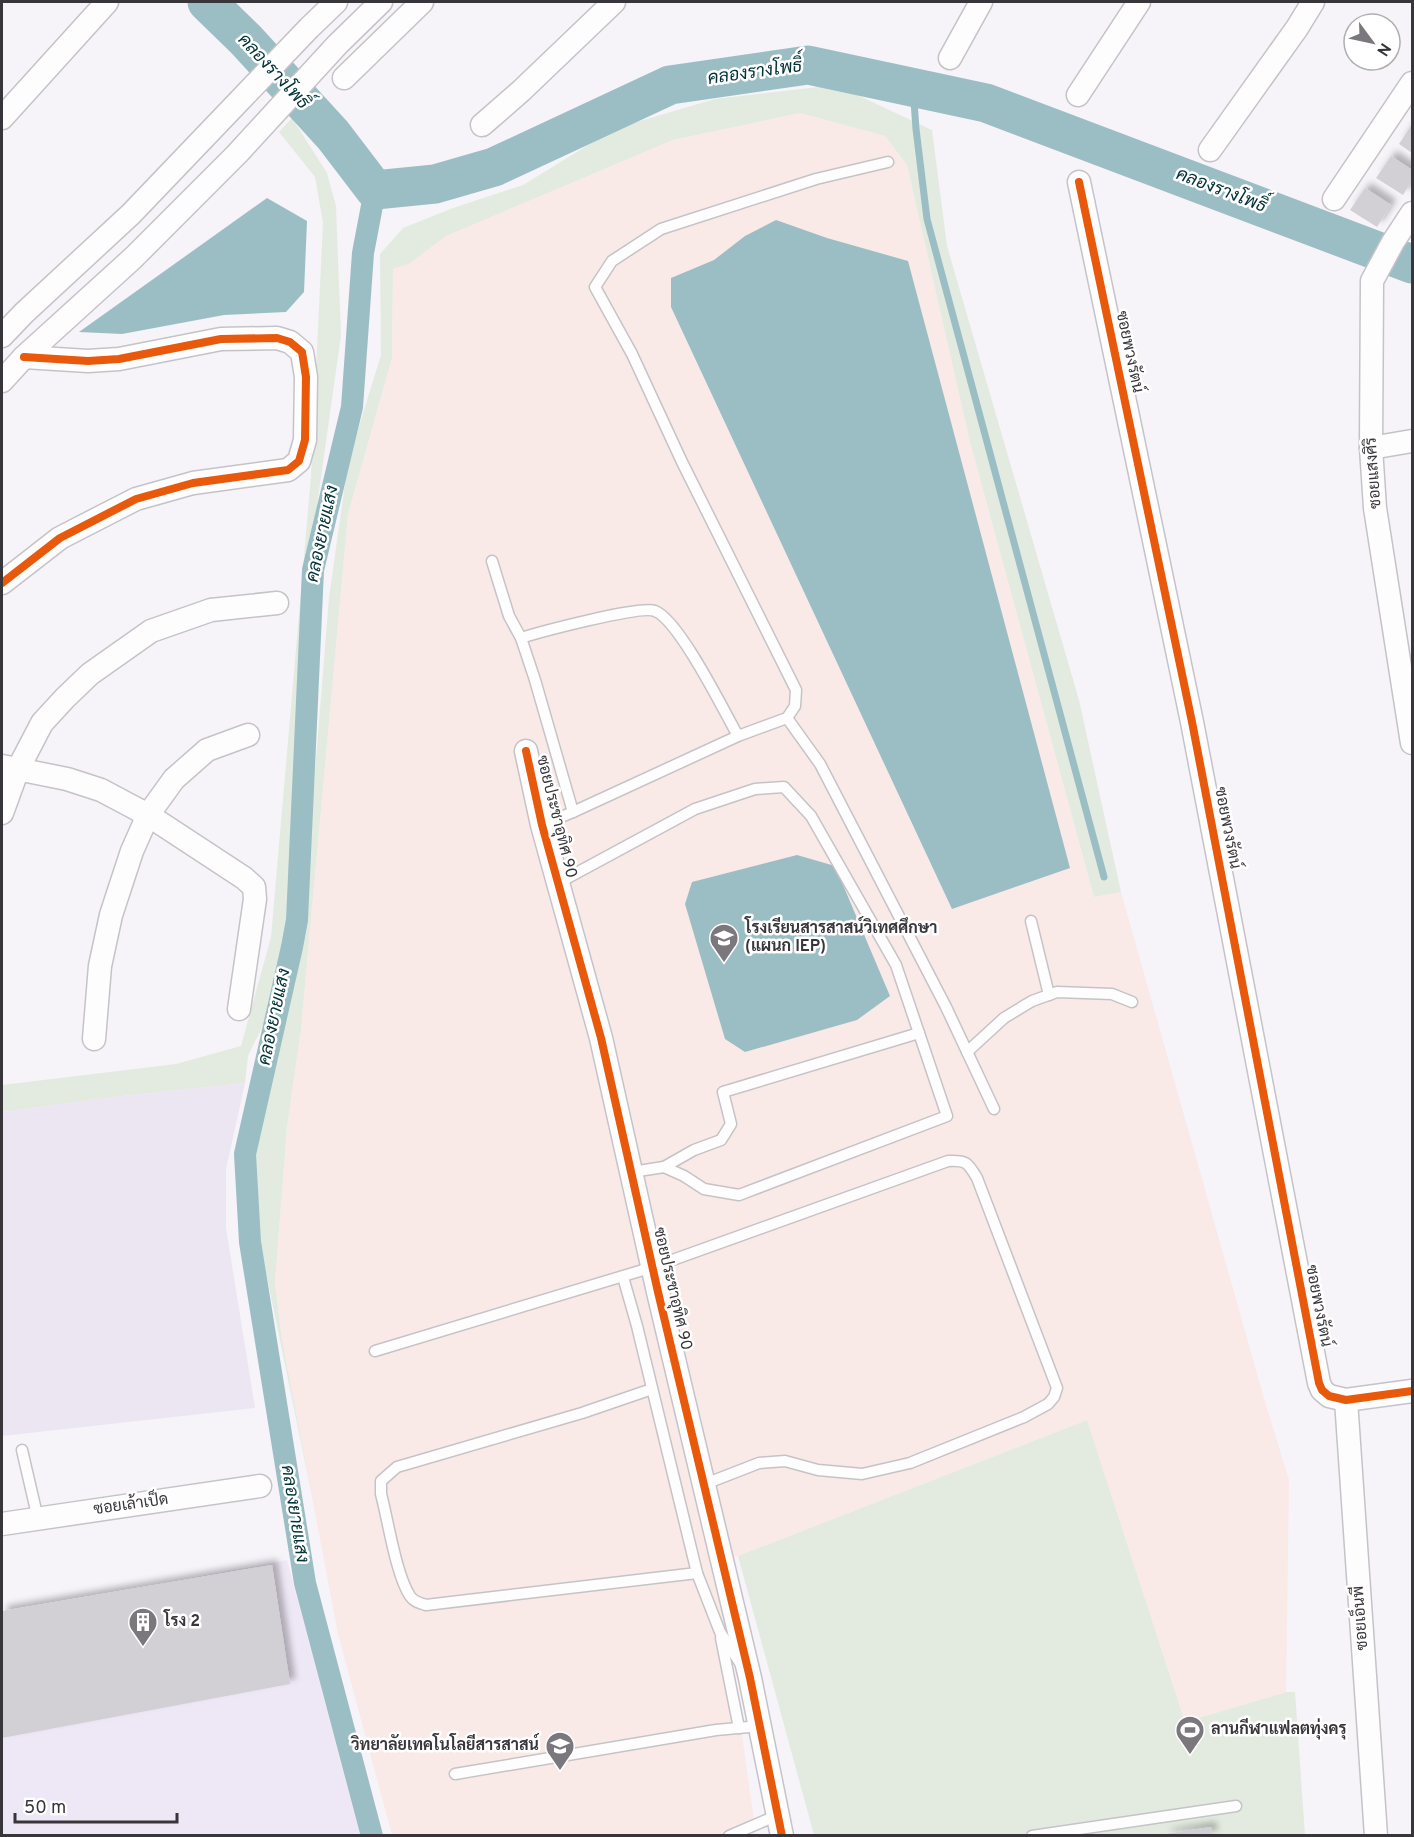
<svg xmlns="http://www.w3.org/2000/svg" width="1414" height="1837" font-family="Overpass,Sarabun,sans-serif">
<defs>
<filter id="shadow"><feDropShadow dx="5.5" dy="-5.5" stdDeviation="3" flood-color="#0004"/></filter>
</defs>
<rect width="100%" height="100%" fill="#f6f3f9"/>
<path fill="#ece6f2" d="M 245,1083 L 226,1169 L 226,1228 L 255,1408 L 2,1436 L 2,1112 L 114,1097 Z"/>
<path fill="#eee7f5" d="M 287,1560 L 360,1835 L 2,1836 L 2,1613 Z"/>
<path fill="#f9eae8" d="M 800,113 L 885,136 L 907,165 L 970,442 L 1094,897 L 1121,892 L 1265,1402 L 1289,1480 L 1286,1692 L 1185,1722 L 1087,1420 L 738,1556 L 713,1564 L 732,1664 L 756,1835 L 392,1835 L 338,1634 L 282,1339 L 275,1283 L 287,1127 L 301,1029 L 348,514 L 392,358 L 393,269 L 409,264 L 446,236 L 673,140 Z"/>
<g fill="#e3ebe0">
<path d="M 836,85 L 932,130 L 947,246 L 1079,700 L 1121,892 L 1094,897 L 970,442 L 907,165 L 885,136 L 800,113 L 673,140 L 446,236 L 409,264 L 393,269 L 392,358 L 348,514 L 301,1029 L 287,1127 L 275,1283 L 282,1339 L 313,1501 L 263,1258 L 252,1194 L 255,1153 L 304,907 L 329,598 L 348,462 L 381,355 L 380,254 L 403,228 L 453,208 L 523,185 L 616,128 L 715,99 Z"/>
<path d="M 292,118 L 327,173 L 336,206 L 341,335 L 313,534 L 289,938 L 267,1017 L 248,1056 L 245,1083 L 114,1097 L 2,1112 L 2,1085 L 176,1064 L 241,1046 L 271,937 L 311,476 L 323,223 L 315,177 L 279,132 Z"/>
<path d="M 1087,1420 L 1185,1722 L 1286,1692 L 1295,1692 L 1305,1835 L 814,1835 L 738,1556 Z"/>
</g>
<g fill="#9bbec4">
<path d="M 267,198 L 307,221 L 304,292 L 286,312 L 224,315 L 122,334 L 79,332 Z"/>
<path d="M 776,220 L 827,238 L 908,261 L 1070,868 L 952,909 L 671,307 L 671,278 L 714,260 L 745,236 Z"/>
<path d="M 797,855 L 835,866 L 890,996 L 857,1020 L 745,1052 L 725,1039 L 685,904 L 692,882 Z"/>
</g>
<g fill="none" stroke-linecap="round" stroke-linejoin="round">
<path stroke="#9bbec4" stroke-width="7" d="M 913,87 L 916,129 L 927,219 L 1104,877"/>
<path stroke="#9bbec4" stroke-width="22" d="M 372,1836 L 305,1583 L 250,1242 L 245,1154 L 292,947 L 297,920 L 313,570 L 352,407 L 363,253 L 375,190"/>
<path stroke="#9bbec4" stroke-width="39" d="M 207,2 L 246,40 L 333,135 L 375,190 L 435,184 L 494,167 L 670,85 L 808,65 L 986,103 L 1412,264"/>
</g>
<g fill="#d2d0d5" filter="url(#shadow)">
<path d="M 1412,124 L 1412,153 L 1399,144 Z"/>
<path d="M 1391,156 L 1412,170 L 1412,180 L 1403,195 L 1376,178 Z"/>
<path d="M 1365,188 L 1391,205 L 1377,227 L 1350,210 Z"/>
<path d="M 272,1565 L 290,1684 L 2,1738 L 2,1611 Z"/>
<path d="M 1211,1827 L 1212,1836 L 1166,1836 L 1166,1834 Z"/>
</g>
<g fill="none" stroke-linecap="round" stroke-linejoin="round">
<g stroke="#c5c3c7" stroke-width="13">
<g id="service">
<path d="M 492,561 L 509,616 L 521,638"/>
<path d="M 787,718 L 820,764 L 946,1007 L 994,1109"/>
<path d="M 738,736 C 724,711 679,620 655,611 C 641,605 540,632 521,638 L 535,680 L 573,812 L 738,736 L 787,718 L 795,706 L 796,690 L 682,462 L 632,354 L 595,287 L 612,261 L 661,229 L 816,179 L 888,162"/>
<path d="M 542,825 L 573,812"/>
<path d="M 558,883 L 695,809 L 755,789 L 784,787 L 811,816 L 896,965 L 947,1116 L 739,1195 L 704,1189 L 684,1176 L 664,1167 L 632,1172"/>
<path d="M 1031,921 L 1049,995"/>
<path d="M 967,1052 L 1004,1018 L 1032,1001 L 1057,992 L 1112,994 L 1132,1002"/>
<path d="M 664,1167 L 694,1150 L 721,1140 L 731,1124 L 723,1092 L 919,1033"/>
<path d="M 623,1277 L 637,1326 L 697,1573"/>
<path d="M 375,1351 L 653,1267 L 948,1161 C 967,1160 968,1163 977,1178 L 1057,1388 L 1054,1397 L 1048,1404 L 1024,1417 L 910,1463 L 862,1474 L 818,1470 L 785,1461 L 759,1463 L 705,1484"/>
<path d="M 652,1389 L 582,1413 L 397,1467 L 381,1481 L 381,1494 C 388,1520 396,1575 410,1596 C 414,1602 420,1603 426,1605 L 697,1573 L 720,1632 L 740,1663"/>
<path d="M 22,1450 L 38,1519"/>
<path d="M 721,1638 L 739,1728"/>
<path d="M 455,1774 L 716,1730 L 760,1726"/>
<path d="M 729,1836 L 778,1815"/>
<path d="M 1032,1836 L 1236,1806"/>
</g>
</g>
<g stroke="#c5c3c7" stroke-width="25">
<g id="minor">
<path d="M 950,58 L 981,2"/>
<path d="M 344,78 L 422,2"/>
<path d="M 1078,95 L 1139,2"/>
<path d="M 2,118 L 107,2"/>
<path d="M 482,125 L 521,91 L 614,2"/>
<path d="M 1210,150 L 1297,28 L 1313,2"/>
<path d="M 1079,182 L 1192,722 L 1319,1383 L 1322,1390 L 1329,1396 L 1346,1400 L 1412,1391"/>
<path d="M 1334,199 L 1412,83"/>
<path d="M 1412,213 L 1393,242 L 1372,281 L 1371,448 L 1375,508 L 1412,743"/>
<path d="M 2,336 L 24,313 L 131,214 L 309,28 L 336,2"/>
<path d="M 2,381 L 24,357 L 133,258 L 237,154 L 337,45 L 381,2"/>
<path d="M 1371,448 L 1412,441"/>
<path d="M 2,583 L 60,538 L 136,499 L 193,483 L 288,470 L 299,461 L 305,440 L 306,377 L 302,352 L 290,342 L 277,338 L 221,339 L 119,359 L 88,361 L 24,357"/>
<path d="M 526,751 L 542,825 L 601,1038 L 658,1292 L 750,1678 L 782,1836"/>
<path d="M 2,766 L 67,779 L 101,790 L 148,815 L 244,878 L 254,887 L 255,899 L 239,1009"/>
<path d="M 2,813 L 18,769 L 42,723 L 65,698 L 90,674 L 151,631 L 211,610 L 277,603"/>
<path d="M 94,1039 L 100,966 L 111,915 L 132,851 L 148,815 L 174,779 L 207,750 L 248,735"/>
<path d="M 1346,1400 L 1376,1836"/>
<path d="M 2,1524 L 260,1486"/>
</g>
</g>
<use href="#service" stroke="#fefdfe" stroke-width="10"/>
<use href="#minor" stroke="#fefdfe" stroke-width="22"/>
<g stroke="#fff" stroke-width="11">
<g id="cycleway">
<path d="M 1079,182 L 1192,722 L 1319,1383 L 1322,1390 L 1329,1396 L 1346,1400 L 1412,1391"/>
<path d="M 2,583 L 60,538 L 136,499 L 193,483 L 288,470 L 299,461 L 305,440 L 306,377 L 302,352 L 290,342 L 277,338 L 221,339 L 119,359 L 88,361 L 24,357"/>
<path d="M 526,751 L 542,825 L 601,1038 L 658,1292 L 750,1678 L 782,1836"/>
</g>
</g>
<use href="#cycleway" stroke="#e8590c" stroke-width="8"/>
</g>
<defs>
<g id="school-pin" transform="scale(1.5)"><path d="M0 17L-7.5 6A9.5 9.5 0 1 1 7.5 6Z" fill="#7a787d" stroke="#fff"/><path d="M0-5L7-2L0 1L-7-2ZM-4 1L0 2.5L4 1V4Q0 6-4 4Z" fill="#fff"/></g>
<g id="building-pin" transform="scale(1.5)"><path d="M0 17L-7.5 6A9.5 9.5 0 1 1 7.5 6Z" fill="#7a787d" stroke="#fff"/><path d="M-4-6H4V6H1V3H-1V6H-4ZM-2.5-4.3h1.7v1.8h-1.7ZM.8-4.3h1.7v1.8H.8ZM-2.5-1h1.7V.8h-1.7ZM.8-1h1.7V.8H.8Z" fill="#fff"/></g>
<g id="stadium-pin" transform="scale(1.5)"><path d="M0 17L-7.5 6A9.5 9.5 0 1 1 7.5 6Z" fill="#7a787d" stroke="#fff"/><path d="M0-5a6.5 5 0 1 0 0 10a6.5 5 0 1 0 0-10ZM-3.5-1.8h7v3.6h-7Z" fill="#fff"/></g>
<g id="university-pin" transform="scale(1.5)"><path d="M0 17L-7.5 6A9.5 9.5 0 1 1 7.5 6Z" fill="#7a787d" stroke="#fff"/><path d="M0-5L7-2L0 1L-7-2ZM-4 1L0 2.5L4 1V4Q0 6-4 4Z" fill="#fff"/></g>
</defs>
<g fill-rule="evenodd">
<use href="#school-pin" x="724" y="938"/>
<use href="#building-pin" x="143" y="1622"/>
<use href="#stadium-pin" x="1190" y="1730"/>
<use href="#university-pin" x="560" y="1746"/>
</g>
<g text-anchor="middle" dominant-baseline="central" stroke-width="5" stroke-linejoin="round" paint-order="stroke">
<g font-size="16" fill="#38363a" stroke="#fff">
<text transform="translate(1129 352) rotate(78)">ซอยพวงรัตน์</text>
<text transform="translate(1374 473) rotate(-94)">ซอยแสงศิริ</text>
<text transform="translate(556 817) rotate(76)">ซอยประชาอุทิศ 90</text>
<text transform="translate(1227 828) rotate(79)">ซอยพวงรัตน์</text>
<text transform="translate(672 1289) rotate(77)">ซอยประชาอุทิศ 90</text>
<text transform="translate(1318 1306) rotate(79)">ซอยพวงรัตน์</text>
<text transform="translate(131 1505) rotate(-8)">ซอยเล้าเป็ด</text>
<text transform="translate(1361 1618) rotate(-94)">ซอยเอ็นพี</text>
</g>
<g font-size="16" font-weight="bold" fill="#38363a" stroke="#fff" text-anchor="start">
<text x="745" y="929">โรงเรียนสารสาสน์วิเทศศึกษา<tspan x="745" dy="18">(แผนก IEP)</tspan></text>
<text x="164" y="1622">โรง 2</text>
<text x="1211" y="1730">ลานกีฬาแฟลตทุ่งครุ</text>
<text x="539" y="1746" text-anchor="end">วิทยาลัยเทคโนโลยีสารสาสน์</text>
</g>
<g font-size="18" font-style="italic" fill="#003237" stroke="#fff">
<text transform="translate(273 72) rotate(47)">คลองรางโพธิ์</text>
<text transform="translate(755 73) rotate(-8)">คลองรางโพธิ์</text>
<text transform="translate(1221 191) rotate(21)">คลองรางโพธิ์</text>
<text transform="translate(323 534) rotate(-78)">คลองยายแสง</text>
<text transform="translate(275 1017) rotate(-78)">คลองยายแสง</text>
<text transform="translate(294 1514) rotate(81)">คลองยายแสง</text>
</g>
</g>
<rect width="1414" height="1837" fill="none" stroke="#38363a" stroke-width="6"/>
<g transform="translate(1372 42) rotate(123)"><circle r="28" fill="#ffffff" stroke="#afafb0" stroke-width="1.5"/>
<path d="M0-4.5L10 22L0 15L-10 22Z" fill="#7a787d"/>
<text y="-9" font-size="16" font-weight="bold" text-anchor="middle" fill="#38363a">N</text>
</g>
<path d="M15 1813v9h162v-9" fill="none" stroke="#38363a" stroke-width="3"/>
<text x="24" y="1813" font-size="18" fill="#38363a" stroke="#ffffff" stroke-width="4.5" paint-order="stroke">50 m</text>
</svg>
